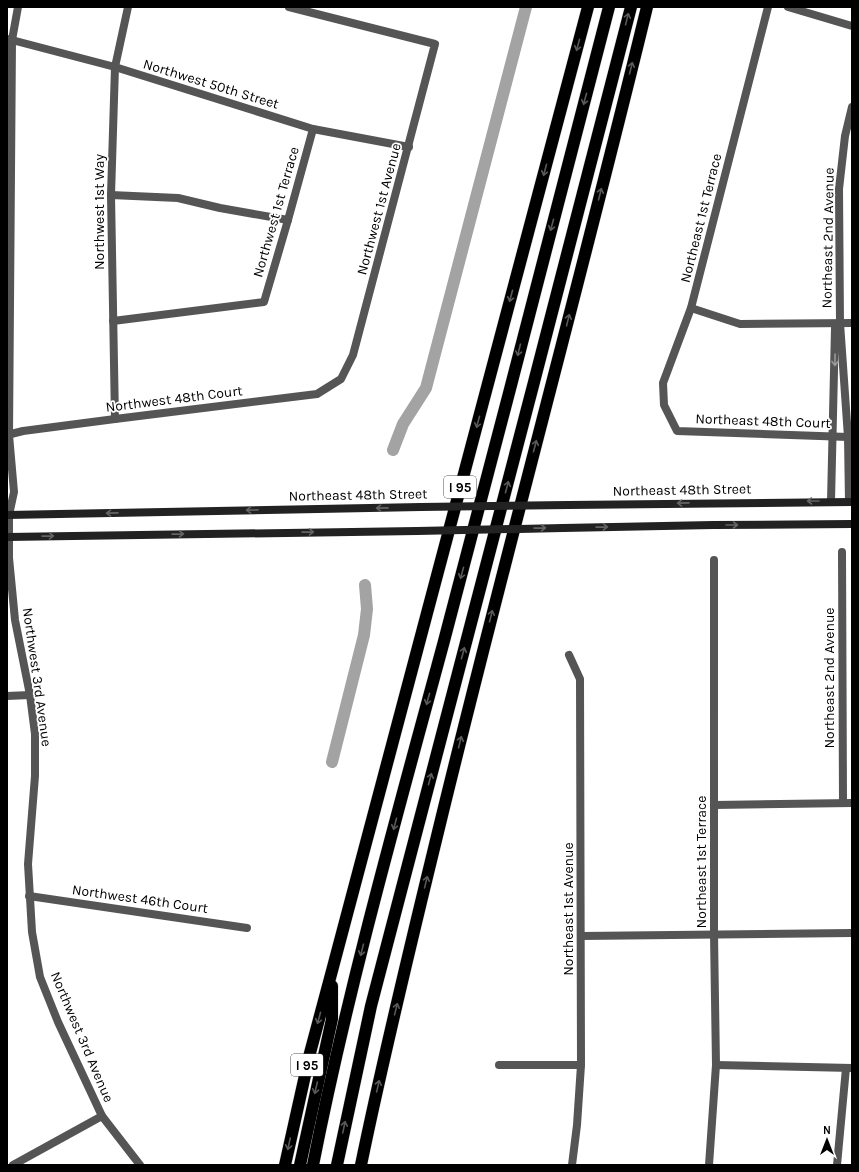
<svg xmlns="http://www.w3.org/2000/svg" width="859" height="1172" font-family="Karla,sans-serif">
<rect width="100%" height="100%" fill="#fff"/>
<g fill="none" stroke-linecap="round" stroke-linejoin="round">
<g stroke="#a3a3a3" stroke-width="12">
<path d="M 393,450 L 403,424 L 426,388 L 526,7"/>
<path d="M 332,762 L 364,635 L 367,609 L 365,585"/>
</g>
<g stroke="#dbdbdb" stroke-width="13">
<g id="highway">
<path d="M 285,1165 L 310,1053 L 333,967 L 588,7"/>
<path d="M 300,1165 L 332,1019 L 332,986"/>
<path d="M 313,1165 C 348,988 397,815 444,641 C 500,430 554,218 609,7"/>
<path d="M 337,1165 L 371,1006 L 534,382 L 631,7"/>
<path d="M 361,1165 C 384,1053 411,943 438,832 C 505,556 580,283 647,7"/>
</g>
</g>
<g stroke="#555" stroke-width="8">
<path d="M 18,7 L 12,40 L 9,435 L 14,492 L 9,515 L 9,558 L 15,620 L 30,695 L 35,734 L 35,776 L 28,864 L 32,932 L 40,977 L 58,1022 L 102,1116 L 140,1165"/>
<path d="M 768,7 L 691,308 L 663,383 L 664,405 L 677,431 L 848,437"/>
<path d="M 788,7 L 852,26"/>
<path d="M 8,39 L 115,67 L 313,129 L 409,147"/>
<path d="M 111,195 L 178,198 L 220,208 L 288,220"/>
<path d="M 691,308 L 740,324 L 852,323"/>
<path d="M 113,321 L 264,302 L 288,220 L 313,129"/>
<path d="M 115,419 L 111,195 L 115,67 L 128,7"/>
<path d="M 7,435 L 23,431 L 115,419 L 317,394 L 341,379 L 353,355 L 435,44 L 289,7"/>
<path d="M 831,501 L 835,328 L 840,323"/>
<path d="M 849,502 L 848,437 L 840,323 L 839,189 L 845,136 L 852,107"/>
<path d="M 842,552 L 843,803"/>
<path d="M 569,655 L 580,679 L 581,1065 L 577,1125 L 572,1165"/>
<path d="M 7,696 L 30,695"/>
<path d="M 714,805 L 852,803"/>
<path d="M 29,896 L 247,928"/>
<path d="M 581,936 L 852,933"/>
<path d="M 499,1065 L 581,1065"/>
<path d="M 716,1065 L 852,1068"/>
<path d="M 13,1165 L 102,1116"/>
<path d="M 709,1165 L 716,1065 L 714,934 L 714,560"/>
<path d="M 837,1165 L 846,1068"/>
</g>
<g stroke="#222" stroke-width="8">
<path d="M 568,505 L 852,502"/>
<path d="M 7,515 L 421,507"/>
<path d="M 563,528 L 713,525 L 852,524"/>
<path d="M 7,537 L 417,531"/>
</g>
<use href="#highway" stroke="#000" stroke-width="12"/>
<g stroke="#222" stroke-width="8">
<path d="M 421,507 L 568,505"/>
<path d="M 417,531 L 563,528"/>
</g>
</g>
<defs><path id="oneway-shaft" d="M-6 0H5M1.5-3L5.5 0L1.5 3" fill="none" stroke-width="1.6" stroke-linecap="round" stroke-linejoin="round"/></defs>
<g stroke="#595959">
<use href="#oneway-shaft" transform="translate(627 19) rotate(-76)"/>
<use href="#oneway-shaft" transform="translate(578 45) rotate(105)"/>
<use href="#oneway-shaft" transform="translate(631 68) rotate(-76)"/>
<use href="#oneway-shaft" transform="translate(585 99) rotate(105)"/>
<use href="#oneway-shaft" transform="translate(545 170) rotate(105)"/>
<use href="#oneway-shaft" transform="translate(600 194) rotate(-76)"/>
<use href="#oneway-shaft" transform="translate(552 225) rotate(105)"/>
<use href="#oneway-shaft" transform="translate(511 296) rotate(105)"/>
<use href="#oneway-shaft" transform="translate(568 320) rotate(-76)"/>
<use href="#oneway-shaft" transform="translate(519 350) rotate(104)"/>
<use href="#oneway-shaft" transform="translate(478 422) rotate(105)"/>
<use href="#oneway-shaft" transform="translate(535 446) rotate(-75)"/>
<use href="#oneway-shaft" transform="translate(507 487) rotate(-75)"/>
<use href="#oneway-shaft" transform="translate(462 573) rotate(105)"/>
<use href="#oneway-shaft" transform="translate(491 616) rotate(-76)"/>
<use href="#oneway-shaft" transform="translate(463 653) rotate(-75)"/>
<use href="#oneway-shaft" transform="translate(428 699) rotate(105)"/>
<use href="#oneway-shaft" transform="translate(460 742) rotate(-76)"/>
<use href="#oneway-shaft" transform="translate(430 779) rotate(-75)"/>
<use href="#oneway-shaft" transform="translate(395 824) rotate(105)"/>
<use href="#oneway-shaft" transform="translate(426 882) rotate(-76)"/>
<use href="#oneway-shaft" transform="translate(362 950) rotate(104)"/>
<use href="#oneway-shaft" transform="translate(396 1009) rotate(-76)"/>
<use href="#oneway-shaft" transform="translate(319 1018) rotate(105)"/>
<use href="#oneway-shaft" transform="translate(378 1086) rotate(-77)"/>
<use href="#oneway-shaft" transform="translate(316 1088) rotate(103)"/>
<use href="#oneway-shaft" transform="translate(344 1127) rotate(-78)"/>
<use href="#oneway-shaft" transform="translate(289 1144) rotate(102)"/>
</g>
<use stroke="#999" href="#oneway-shaft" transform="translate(835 360) rotate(91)"/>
<g stroke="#646464">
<use href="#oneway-shaft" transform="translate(813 501) rotate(180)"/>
<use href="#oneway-shaft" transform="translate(683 503) rotate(179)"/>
<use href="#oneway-shaft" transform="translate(382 508) rotate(179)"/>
<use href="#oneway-shaft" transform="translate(252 510) rotate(179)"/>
<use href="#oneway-shaft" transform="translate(112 513) rotate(179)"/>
<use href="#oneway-shaft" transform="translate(732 525)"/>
<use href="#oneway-shaft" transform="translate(602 527) rotate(-1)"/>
<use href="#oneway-shaft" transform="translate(540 528) rotate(-1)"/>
<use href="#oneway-shaft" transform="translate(308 532) rotate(-1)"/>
<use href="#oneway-shaft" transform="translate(178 534) rotate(-1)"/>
<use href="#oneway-shaft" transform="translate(48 536) rotate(-1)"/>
</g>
<g text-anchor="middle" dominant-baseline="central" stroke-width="3.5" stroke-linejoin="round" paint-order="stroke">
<g fill="#fff" stroke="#4c4c4c" stroke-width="1">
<rect x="444" y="476" width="32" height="22" rx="3"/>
<rect x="291" y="1054" width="32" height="22" rx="3"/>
</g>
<g font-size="13" font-weight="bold" fill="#000">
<text x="460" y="487">I 95</text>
<text x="307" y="1065">I 95</text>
</g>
<g font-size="14" fill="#000" stroke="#fff">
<text transform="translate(211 84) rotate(17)">Northwest 50th Street</text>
<text transform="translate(379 209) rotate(-75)">Northwest 1st Avenue</text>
<text transform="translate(99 212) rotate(-90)">Northwest 1st Way</text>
<text transform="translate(276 212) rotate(-74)">Northwest 1st Terrace</text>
<text transform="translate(701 218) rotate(-76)">Northeast 1st Terrace</text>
<text transform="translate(828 238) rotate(-89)">Northeast 2nd Avenue</text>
<text transform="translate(174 399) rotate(-7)">Northwest 48th Court</text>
<text transform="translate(763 421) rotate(2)">Northeast 48th Court</text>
<text transform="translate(682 490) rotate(-1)">Northeast 48th Street</text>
<text transform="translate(358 495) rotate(-1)">Northeast 48th Street</text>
<text transform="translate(37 677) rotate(82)">Northwest 3rd Avenue</text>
<text transform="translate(829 678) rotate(-90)">Northeast 2nd Avenue</text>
<text transform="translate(701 862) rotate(-90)">Northeast 1st Terrace</text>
<text transform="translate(140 899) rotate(8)">Northwest 46th Court</text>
<text transform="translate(568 909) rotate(-90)">Northeast 1st Avenue</text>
<text transform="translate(82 1037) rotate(67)">Northwest 3rd Avenue</text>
</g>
</g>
<rect width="859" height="1172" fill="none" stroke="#000000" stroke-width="16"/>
<g transform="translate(827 1140)" stroke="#ffffff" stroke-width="3" paint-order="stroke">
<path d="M0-3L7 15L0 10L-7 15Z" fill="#000000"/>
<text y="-6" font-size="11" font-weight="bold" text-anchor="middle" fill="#000000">N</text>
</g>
</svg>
